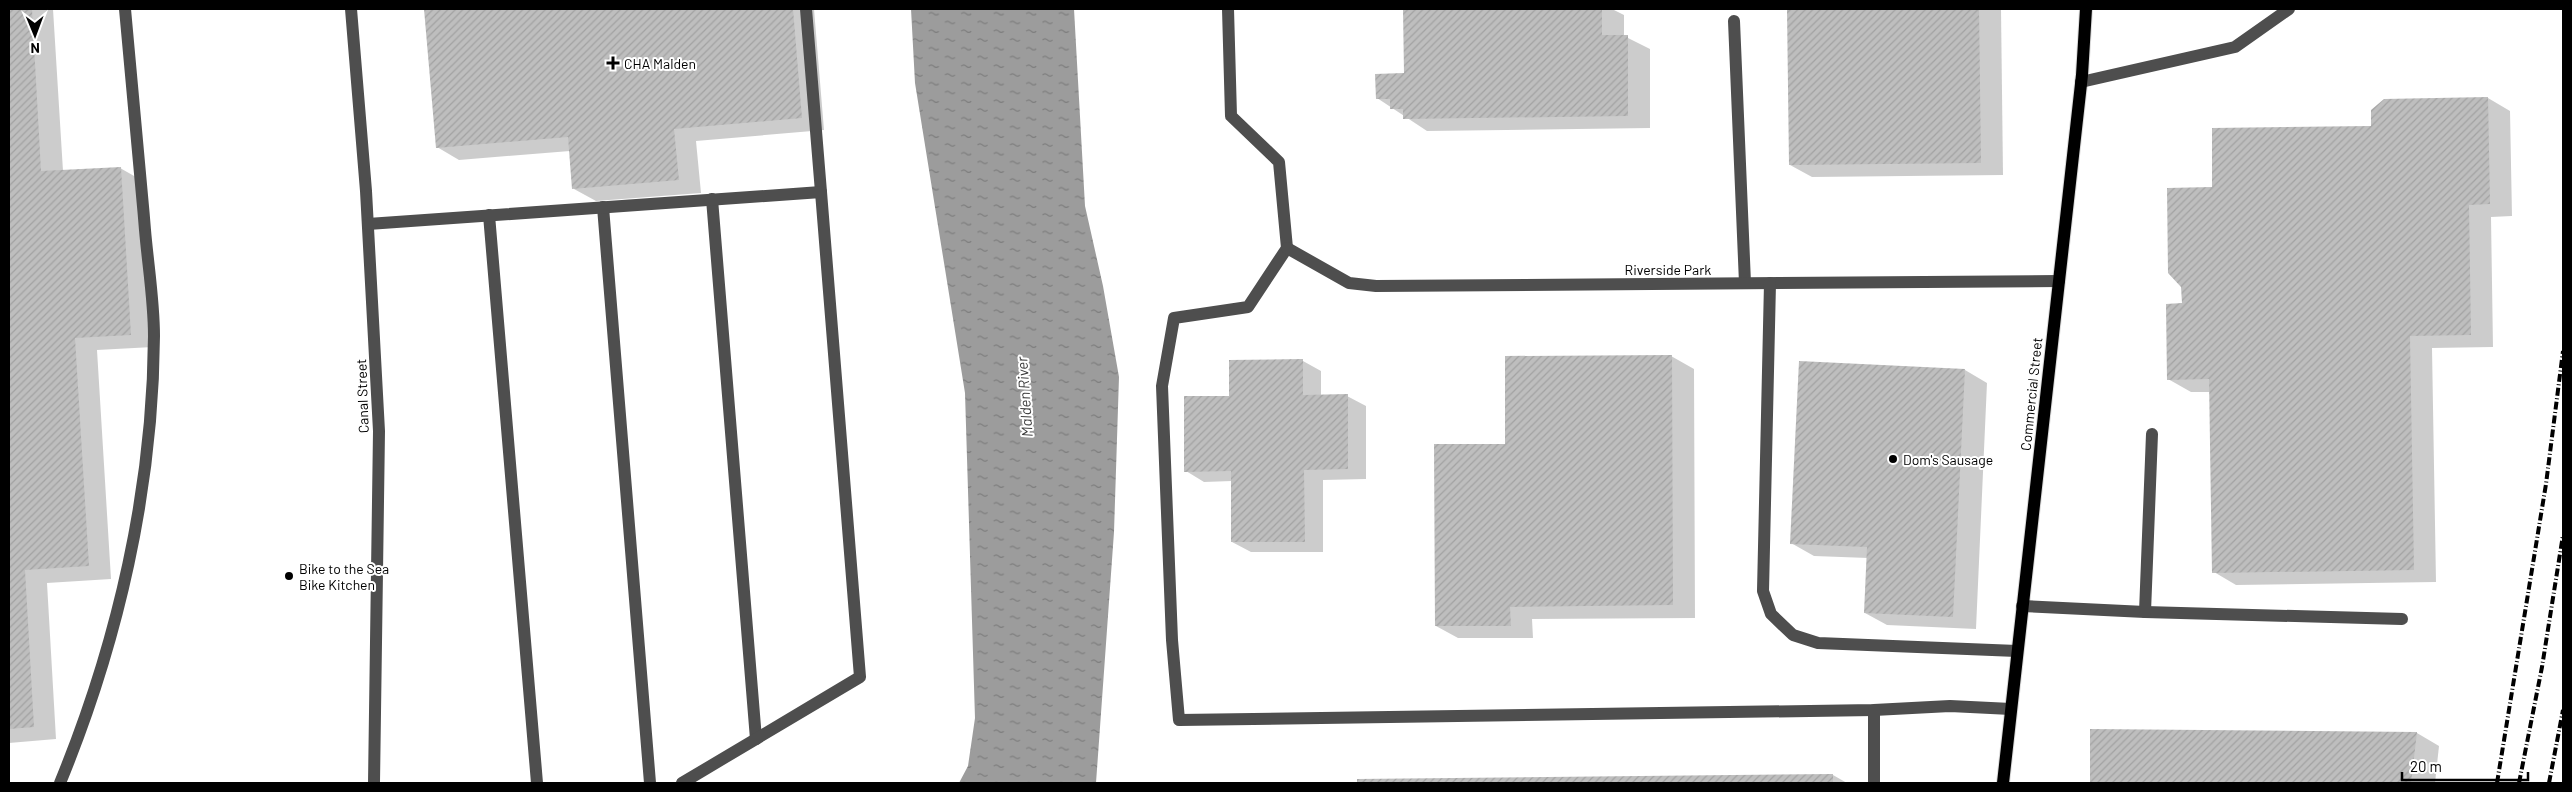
<svg xmlns="http://www.w3.org/2000/svg" width="2572" height="792" font-family="Barlow,sans-serif">
<defs>
<pattern id="water-ripples" width="26" height="14" patternUnits="userSpaceOnUse" patternTransform="scale(1.25)"><rect width="26" height="14" fill="#9c9c9c"/><path d="M2 4q2-2 4 0t4 0M15 11q2-2 4 0t4 0" fill="none" stroke="#7d7d7d"/></pattern>
<pattern id="building-hatch" width="6" height="6" patternUnits="userSpaceOnUse" patternTransform="scale(1.25)"><rect width="6" height="6" fill="#bebebe"/><path d="M-1 1l2-2M0 6l6-6M5 7l2-2" fill="none" stroke="#a2a2a2"/></pattern>
</defs>
<rect width="100%" height="100%" fill="#fff"/>
<path fill="url(#water-ripples)" d="M 911,9 L 1074,9 L 1085,206 L 1103,286 L 1119,377 L 1114,532 L 1096,783 L 959,783 L 968,766 L 975,718 L 965,393 L 915,83 Z"/>
<g fill="#0003">
<path d="M 9,9 L 53,9 L 63,171 L 120,168 L 143,181 L 153,347 L 97,350 L 111,579 L 47,583 L 56,739 L 9,743 Z"/>
<path d="M 425,9 L 814,9 L 824,130 L 696,141 L 701,193 L 596,201 L 574,189 L 570,151 L 459,160 L 437,147 Z"/>
<path d="M 1405,9 L 1612,9 L 1624,15 L 1624,36 L 1650,49 L 1650,128 L 1427,131 L 1377,98 L 1405,74 Z"/>
<path d="M 1788,9 L 2001,9 L 2003,175 L 1812,177 L 1790,165 Z"/>
<path d="M 2488,98 L 2510,111 L 2512,216 L 2491,217 L 2493,347 L 2432,348 L 2436,582 L 2236,585 L 2214,572 L 2211,392 L 2191,392 L 2168,379 L 2183,305 L 2214,189 L 2373,127 Z"/>
<path d="M 1671,356 L 1694,369 L 1695,618 L 1532,619 L 1533,638 L 1458,638 L 1436,626 L 1507,445 Z"/>
<path d="M 1303,361 L 1321,371 L 1321,396 L 1347,396 L 1366,406 L 1366,479 L 1323,480 L 1323,552 L 1251,552 L 1232,542 L 1232,481 L 1204,482 L 1186,471 L 1231,397 Z"/>
<path d="M 1965,370 L 1987,383 L 1976,629 L 1887,625 L 1865,613 L 1868,558 L 1814,556 L 1791,543 Z"/>
<path d="M 2092,730 L 2417,733 L 2439,746 L 2435,783 L 2091,783 Z"/>
<path d="M 1833,775 L 1847,783 L 1358,783 L 1358,780 Z"/>
</g>
<g fill="url(#building-hatch)">
<path d="M 9,9 L 32,9 L 41,171 L 121,167 L 131,335 L 75,338 L 89,566 L 25,570 L 34,727 L 9,729 Z"/>
<path d="M 424,9 L 793,9 L 802,118 L 674,129 L 679,180 L 572,189 L 568,137 L 436,148 Z"/>
<path d="M 1403,9 L 1602,9 L 1602,35 L 1628,35 L 1628,116 L 1403,119 L 1403,109 L 1390,109 L 1390,99 L 1376,99 L 1375,74 L 1404,73 Z"/>
<path d="M 1787,9 L 1979,9 L 1981,163 L 1789,165 Z"/>
<path d="M 2488,97 L 2490,204 L 2469,205 L 2471,335 L 2410,336 L 2414,570 L 2212,573 L 2209,379 L 2167,380 L 2166,304 L 2182,303 L 2181,287 L 2168,273 L 2167,188 L 2212,187 L 2212,128 L 2371,126 L 2371,110 L 2384,99 Z"/>
<path d="M 1672,355 L 1673,605 L 1510,607 L 1511,626 L 1435,626 L 1434,444 L 1505,444 L 1505,356 Z"/>
<path d="M 1303,359 L 1303,395 L 1348,394 L 1348,469 L 1304,470 L 1305,542 L 1231,542 L 1231,471 L 1184,472 L 1184,396 L 1229,396 L 1229,360 Z"/>
<path d="M 1799,361 L 1965,369 L 1953,617 L 1864,613 L 1867,547 L 1790,544 Z"/>
<path d="M 2090,729 L 2417,732 L 2411,783 L 2090,783 Z"/>
<path d="M 1833,774 L 1833,783 L 1357,783 L 1357,779 Z"/>
</g>
<g fill="none" stroke-linecap="round" stroke-linejoin="round">
<g stroke="#dbdbdb" stroke-width="14">
<path id="major" d="M 2003,783 L 2082,75 L 2086,9"/>
</g>
<g stroke="#4e4e4e" stroke-width="12">
<path d="M 351,9 L 366,191 L 379,431 L 374,783"/>
<path d="M 806,9 L 821,192"/>
<path d="M 1228,9 L 1231,116 L 1279,162 L 1287,248 L 1248,307 L 1174,318 L 1162,386 L 1172,640 L 1179,720 L 1874,710 L 1950,706 L 2011,709"/>
<path d="M 1734,21 L 1745,283"/>
<path d="M 2081,82 L 2235,47 L 2289,9"/>
<path d="M 712,199 L 756,739"/>
<path d="M 603,207 L 650,783"/>
<path d="M 489,215 L 537,783"/>
<path d="M 368,224 L 821,192 L 860,677 L 682,783"/>
<path d="M 1287,248 L 1349,283 L 1376,286 L 2059,281"/>
<path d="M 1770,283 L 1763,591 L 1771,614 L 1793,635 L 1818,643 L 2017,651"/>
<path d="M 2022,606 L 2145,612 L 2402,619"/>
<path d="M 2145,612 L 2152,434"/>
<path d="M 1874,710 L 1874,783"/>
<path d="M 60,783 C 118,642 153,489 154,336 C 154,301 148,265 145,230 C 139,156 132,82 125,9"/>
</g>
<use href="#major" stroke="#000" stroke-width="12"/>
<g stroke="#000" stroke-width="4" stroke-dasharray="8 2.5 1 2.5" stroke-linecap="butt">
<path d="M 2497,783 L 2546,484 L 2563,351"/>
<path d="M 2519,783 L 2542,667 L 2563,535"/>
<path d="M 2549,783 L 2563,710"/>
</g>
</g>
<g fill="#000" stroke="#fff" stroke-width="2">
<path d="M610.5 55.5h5v5h5v5h-5v5h-5v-5h-5v-5h5z"/>
<circle cx="1893" cy="459" r="5"/>
<circle cx="289" cy="576" r="5"/>
</g>
<g text-anchor="middle" dominant-baseline="central" stroke-width="4" stroke-linejoin="round" paint-order="stroke">
<g font-size="14" fill="#000" stroke="#fff" text-anchor="start">
<text x="624" y="63">CHA Malden</text>
<text x="1903" y="459">Dom's Sausage</text>
<text x="299" y="568">Bike to the Sea<tspan x="299" dy="16">Bike Kitchen</tspan></text>
</g>
<g font-size="14" fill="#000" stroke="#fff">
<text x="1668" y="269">Riverside Park</text>
<text transform="translate(2031 394) rotate(-84)">Commercial Street</text>
<text transform="translate(362 396) rotate(-92)">Canal Street</text>
</g>
<g font-size="15" font-style="italic" fill="#3d3d3d" stroke="#fff">
<text transform="translate(1024 397) rotate(-94)">Malden River</text>
</g>
</g>
<rect width="2572" height="792" fill="none" stroke="#000000" stroke-width="20"/>
<g transform="translate(35 35) rotate(179)" stroke="#ffffff" stroke-width="4" paint-order="stroke">
<path d="M0-4L9 19L0 12L-9 19Z" fill="#000000"/>
<text y="-8" font-size="14" font-weight="bold" text-anchor="middle" fill="#000000">N</text>
</g>
<path d="M2402 772v8h126v-8" fill="none" stroke="#000000" stroke-width="2.5"/>
<text x="2410" y="772" font-size="15" fill="#000000" stroke="#ffffff" stroke-width="4" paint-order="stroke">20 m</text>
</svg>
